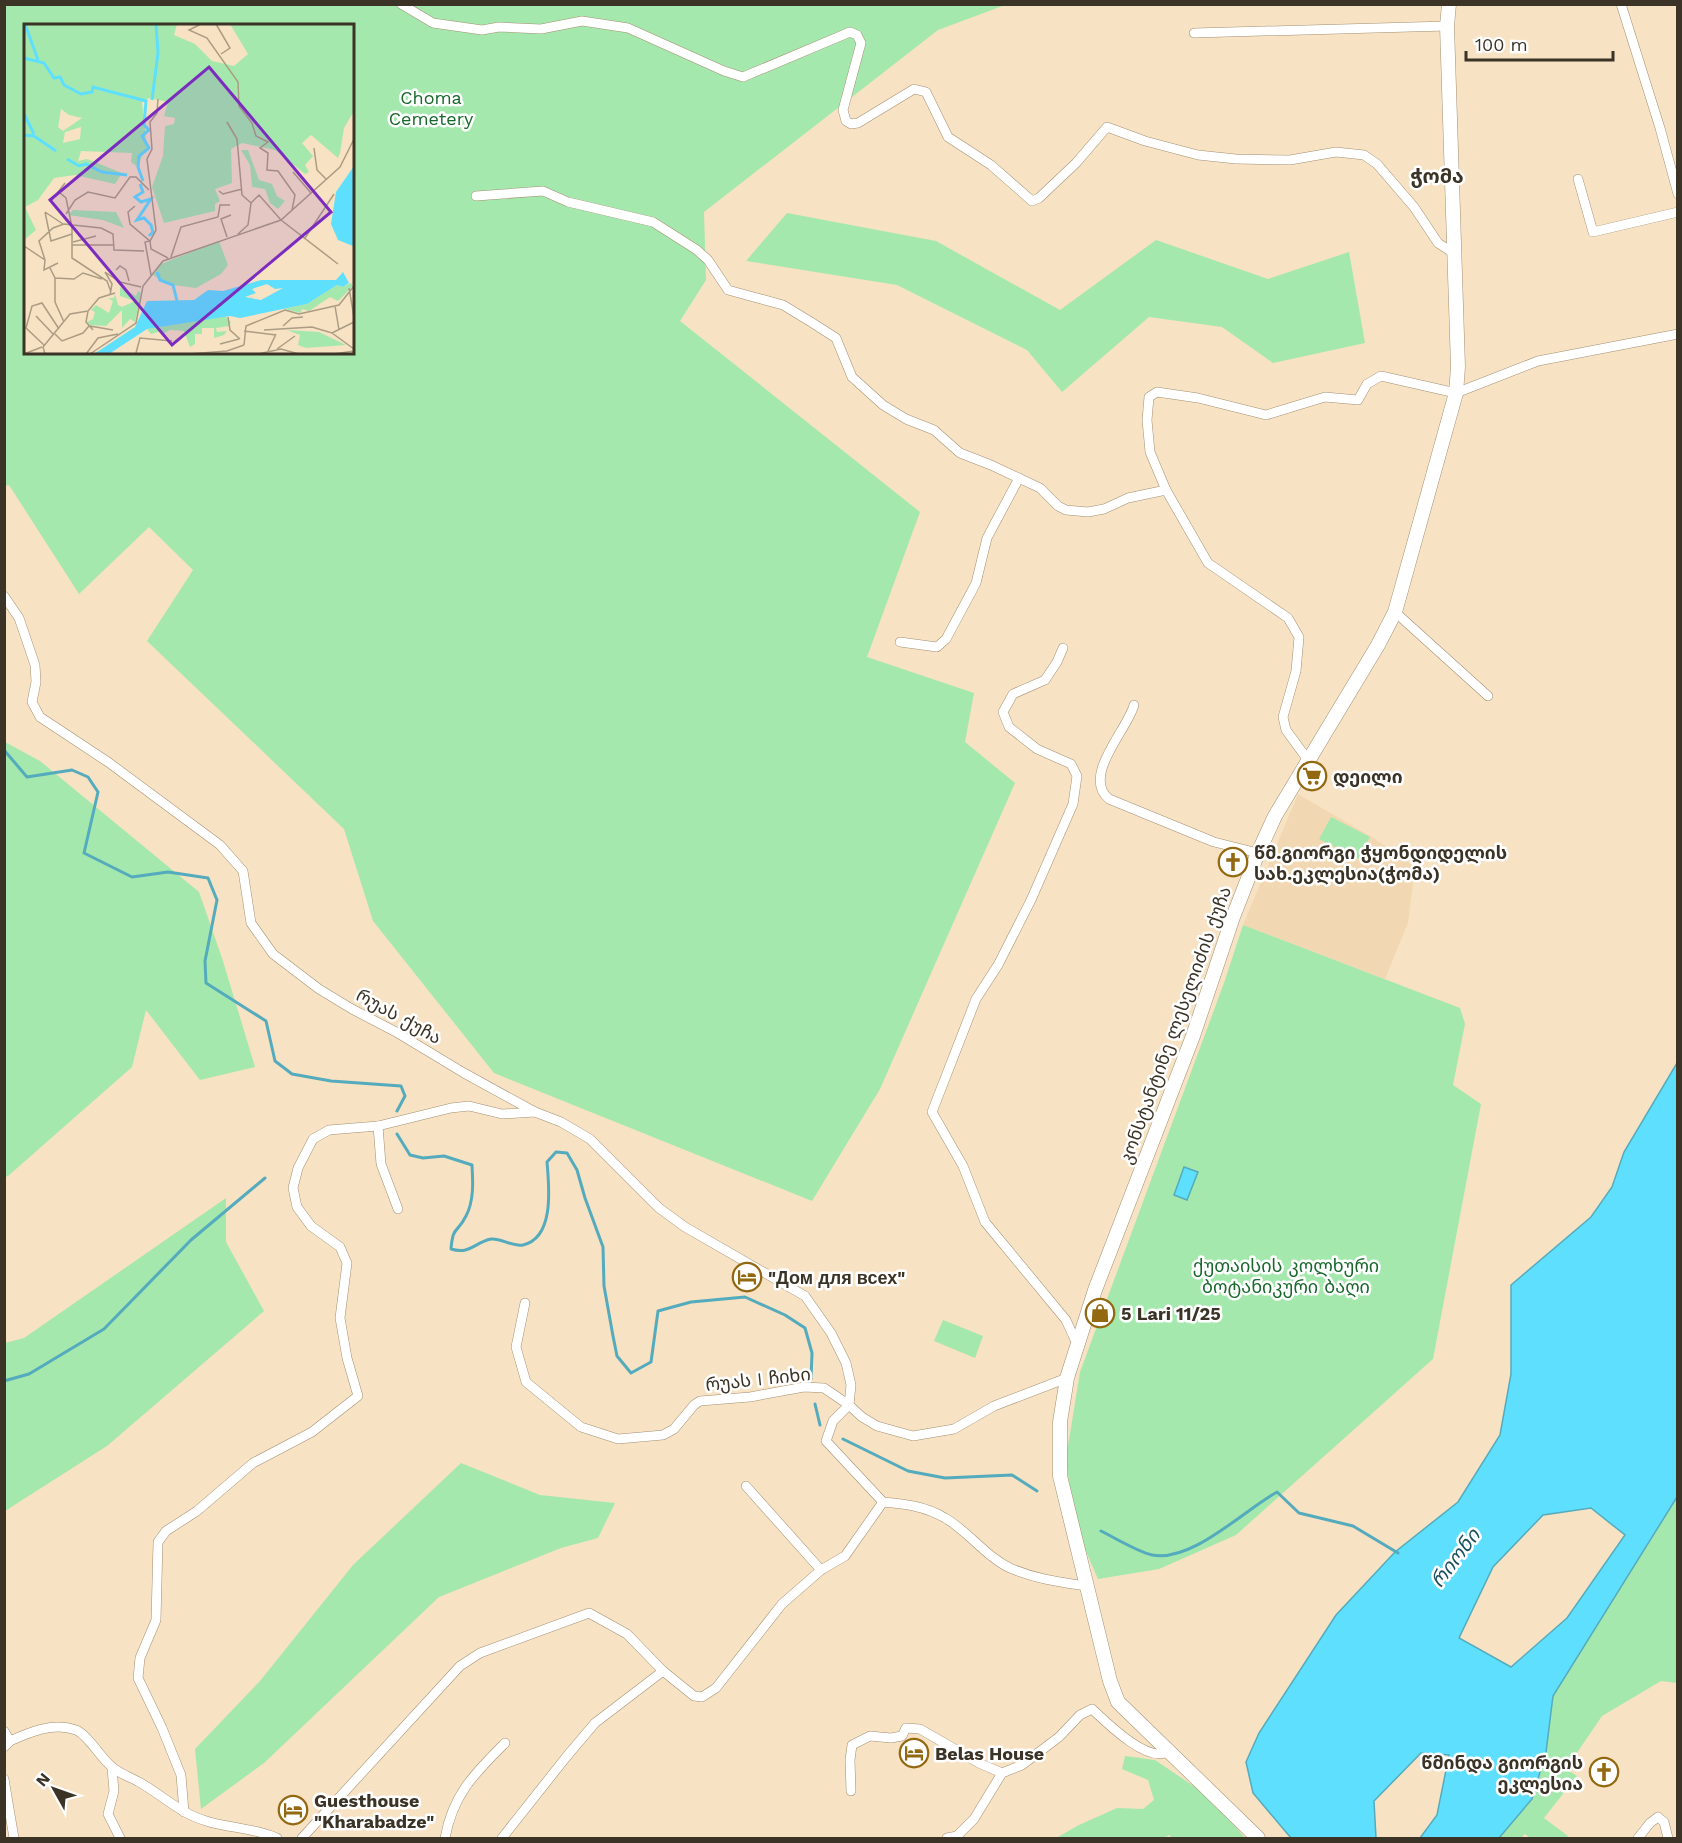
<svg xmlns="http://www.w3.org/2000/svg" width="1682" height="1843" font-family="'Work Sans','Noto Sans Georgian',sans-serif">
<rect width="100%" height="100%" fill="#f7e2c3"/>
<path fill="#f2d8b2" d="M 1298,794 L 1375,839 L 1415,867 L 1408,923 L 1385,979 L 1243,925 Z"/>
<g fill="#a5e8ad" fill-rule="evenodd">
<path d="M 5,5 L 1005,5 L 938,30 L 704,212 L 706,280 L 680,321 L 920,512 L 867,657 L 974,693 L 965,742 L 1015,783 L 880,1089 L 812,1201 L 494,1073 L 373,921 L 344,829 L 147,641 L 193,570 L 149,527 L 79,594 L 9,485 L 5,486 ZM 26,26 L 352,26 L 352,352 L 26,352 Z"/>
<path d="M 787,213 L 936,241 L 1060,310 L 1156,240 L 1268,279 L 1349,252 L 1365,343 L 1273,363 L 1222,327 L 1149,317 L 1062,392 L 1027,350 L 897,285 L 746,261 Z"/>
<path d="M 5,742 L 40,761 L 199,892 L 222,958 L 255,1067 L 200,1080 L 146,1010 L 132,1067 L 8,1176 L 5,1177 Z"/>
<path d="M 1331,817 L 1370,837 L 1359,859 L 1319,839 Z"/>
<path d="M 1243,925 L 1460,1008 L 1465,1024 L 1453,1085 L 1481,1104 L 1433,1359 L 1236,1535 L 1159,1569 L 1098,1579 L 1081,1540 L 1069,1483 L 1066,1458 L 1080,1372 L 1224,983 Z"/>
<path d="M 226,1198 L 226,1242 L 264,1311 L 107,1446 L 5,1511 L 5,1343 L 24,1338 Z"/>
<path d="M 943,1320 L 983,1336 L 975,1358 L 934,1341 Z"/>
<path d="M 461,1463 L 540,1495 L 615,1503 L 598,1538 L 561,1548 L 439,1597 L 264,1763 L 201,1809 L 195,1749 L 260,1681 L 353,1565 Z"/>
<path d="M 1677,1497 L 1677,1683 L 1661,1681 L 1602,1716 L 1566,1769 L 1577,1776 L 1544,1818 L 1568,1836 L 1566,1838 L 1530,1838 L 1525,1834 L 1521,1838 L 1499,1838 L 1532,1799 L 1546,1752 L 1553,1696 Z"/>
<path d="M 1125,1756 L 1155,1760 L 1198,1789 L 1226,1816 L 1245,1838 L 1171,1838 L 1170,1835 L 1163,1838 L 1056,1838 L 1079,1825 L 1117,1808 L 1143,1809 L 1154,1800 L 1148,1780 L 1122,1769 Z"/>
</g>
<g fill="#5fdffe" stroke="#54abbd" stroke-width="1.5" fill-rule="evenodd">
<path d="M 1677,1063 L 1677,1497 L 1553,1696 L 1546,1752 L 1532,1799 L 1499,1838 L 1420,1838 L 1437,1815 L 1449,1755 L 1421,1753 L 1374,1801 L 1376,1838 L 1291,1838 L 1253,1793 L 1246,1762 L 1259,1733 L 1336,1615 L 1395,1552 L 1458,1502 L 1500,1435 L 1511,1374 L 1511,1285 L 1591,1217 L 1612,1187 L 1624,1152 ZM 1591,1508 L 1625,1535 L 1567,1618 L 1511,1667 L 1459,1638 L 1493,1567 L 1543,1515 Z"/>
<path d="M 1184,1167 L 1198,1172 L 1187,1200 L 1174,1195 Z"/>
</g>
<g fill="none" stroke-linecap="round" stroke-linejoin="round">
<g stroke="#54abbd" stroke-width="3">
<path d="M 4,750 L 27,777 L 72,770 L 88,777 L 98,792 L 84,853 L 132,877 L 168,872 L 208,878 L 217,900 L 205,961 L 206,983 L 266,1021 L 275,1061 L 292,1074 L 331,1081 L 401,1086 L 405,1096 L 397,1111"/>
<path d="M 397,1134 L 410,1155 L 423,1158 L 444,1156 L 472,1165 C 473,1182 474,1201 466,1216 C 457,1234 453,1225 451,1249 C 470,1255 475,1242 491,1239 C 501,1238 513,1247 523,1245 C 555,1238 549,1186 547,1162 L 556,1152 L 567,1153 L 577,1170 L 585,1198 L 603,1247 L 604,1286 L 613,1336 L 617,1356 L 631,1373 L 651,1362 L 658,1311 L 691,1302 L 745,1297 L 785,1315 L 805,1328 L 812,1353 L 811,1379"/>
<path d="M 4,1381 L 29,1374 L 104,1329 L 191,1240 L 265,1178"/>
<path d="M 815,1404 L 820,1425"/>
<path d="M 843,1439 L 908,1471 L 945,1478 L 1012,1475 L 1037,1491"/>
<path d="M 1101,1531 C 1115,1538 1138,1552 1152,1555 C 1192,1563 1244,1510 1277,1492 L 1299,1513 L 1353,1526 L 1398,1553"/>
</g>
<g stroke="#a39072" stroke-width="10">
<g id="minor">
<path d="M 401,4 L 433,23 L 482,30 L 499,27 L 541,29 L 582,21 L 628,28 L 724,71 L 743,77 L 850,32 L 857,35 L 861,43 L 843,110 L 846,121 L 851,124 L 858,123 L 914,89 L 926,92 L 948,137 L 991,165 L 1032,201 L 1039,198 L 1076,163 L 1107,127 L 1145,141 L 1198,155 L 1236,159 L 1290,160 L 1336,152 L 1364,155 L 1377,164 L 1414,207 L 1438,243 L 1455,254"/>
<path d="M 1621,4 L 1660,128 L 1678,194"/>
<path d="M 1194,33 L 1447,26"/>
<path d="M 1578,179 L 1593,232 L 1678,212"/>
<path d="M 476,196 L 543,191 L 568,202 L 653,222 L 697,250 L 708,260 L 728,290 L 783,305 L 811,322 L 836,338 L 852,377 L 883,405 L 906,419 L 934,430 L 960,453 L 991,465 L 1040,488 L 1058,506 L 1066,510 L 1088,512 L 1104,509 L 1128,498 L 1166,490 L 1208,563 L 1288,618 L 1299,637 L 1296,671 L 1283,717 L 1286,730 L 1308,760"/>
<path d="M 1166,490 L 1150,452 L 1147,420 L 1149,397 L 1157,392 L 1198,398 L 1266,415 L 1325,397 L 1358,400 L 1367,384 L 1381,376 L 1456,393 L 1538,361 L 1678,334"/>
<path d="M 4,596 L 19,618 L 35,665 L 36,682 L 32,702 L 40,717 L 108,762 L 220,845 L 243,871 L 251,923 L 273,954 L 319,989 L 352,1009 L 396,1032 L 464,1073 L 535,1112 L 561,1122 L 590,1139 L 659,1208 L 685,1227 L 805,1296 L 831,1333 L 846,1363 L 851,1385 L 849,1405 L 824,1388 L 804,1387 L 750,1397 L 700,1401 L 694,1405 L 674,1429 L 663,1435 L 618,1439 L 581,1427 L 526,1382 L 516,1347 L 525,1303"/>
<path d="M 1395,612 L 1488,696"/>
<path d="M 900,642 L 937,647 L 946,639 L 976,583 L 987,538 L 1019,478"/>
<path d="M 1063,648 L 1057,662 L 1045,680 L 1013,694 L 1003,712 L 1009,727 L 1037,749 L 1071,764 L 1077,776 L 1073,804 L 1031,900 L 998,965 L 976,999 L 932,1112 L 963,1166 L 985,1222 L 1066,1320 L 1077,1344"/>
<path d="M 1134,705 C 1128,729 1081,776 1109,799 L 1214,842 L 1258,853"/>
<path d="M 378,1126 L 381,1164 L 398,1209"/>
<path d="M 1067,1378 L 994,1406 L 954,1429 L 913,1436 L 877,1426 L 862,1417 L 849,1405 L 833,1421 L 826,1441 L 883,1502 C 905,1504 925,1506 945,1518 C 968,1531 985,1556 1010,1568 C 1035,1579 1060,1582 1086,1586"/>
<path d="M 746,1486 L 821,1570"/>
<path d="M 4,1731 L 10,1741 L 4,1747"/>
<path d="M 10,1741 C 30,1732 53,1722 76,1730 C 87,1734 101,1758 111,1766 C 118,1773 130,1777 139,1782 C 155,1791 169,1803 185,1812 C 214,1829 248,1825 277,1838"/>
<path d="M 112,1768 L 114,1791 L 108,1814 L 120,1838"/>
<path d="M 4,1779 L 14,1838"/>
<path d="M 851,1791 L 850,1760 L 852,1745 L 870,1736 L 891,1738 L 902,1736 L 906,1728 L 920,1729 L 979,1763 L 1002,1773"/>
<path d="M 184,1812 L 181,1775 L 162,1728 L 138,1678 L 140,1658 L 156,1620 L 158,1542 L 166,1531 L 197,1511 L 253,1463 L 312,1432 L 358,1396 L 347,1358 L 340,1318 L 347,1263 L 340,1247 L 311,1226 L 297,1207 L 293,1188 L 298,1168 L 313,1139 L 329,1130 L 378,1126 L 451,1108 L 469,1106 L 502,1114 L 535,1112"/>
<path d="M 302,1838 L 460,1666 L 480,1653 L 589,1613 L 627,1634 L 663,1671 L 694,1696 L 702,1697 L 716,1688 L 782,1604 L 821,1570 L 845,1556 L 883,1502"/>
<path d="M 445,1838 C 453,1794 475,1773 505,1743"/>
<path d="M 502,1838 L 567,1756 L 595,1723 L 663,1671"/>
<path d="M 947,1838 L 957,1836 L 974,1819 L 1002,1773 L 1022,1765 L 1059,1737 L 1080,1715 L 1092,1709 C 1107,1723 1147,1763 1167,1752"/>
<path d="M 1638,1838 L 1650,1823 L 1658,1817 L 1664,1822 L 1668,1838"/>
</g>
</g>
<g stroke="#a39072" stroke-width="15">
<path id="secondary" d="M 1258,1838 L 1118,1702 L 1110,1681 L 1060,1476 L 1060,1422 L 1067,1378 L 1095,1290 L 1193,1036 L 1233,917 L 1258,853 L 1275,816 L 1378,645 L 1395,612 L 1456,393 L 1458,367 L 1447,26 L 1449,4"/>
</g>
<use href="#minor" stroke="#fff" stroke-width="9"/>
<use href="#secondary" stroke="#fff" stroke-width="14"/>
</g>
<defs>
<g id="supermarket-ring" transform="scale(1.5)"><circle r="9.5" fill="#fff" stroke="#926811" stroke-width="1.5"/><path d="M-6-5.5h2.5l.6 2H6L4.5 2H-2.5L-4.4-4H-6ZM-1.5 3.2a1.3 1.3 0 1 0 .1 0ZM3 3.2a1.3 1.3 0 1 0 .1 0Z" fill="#926811"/></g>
<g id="church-ring" transform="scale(1.5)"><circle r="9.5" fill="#fff" stroke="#926811" stroke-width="1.5"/><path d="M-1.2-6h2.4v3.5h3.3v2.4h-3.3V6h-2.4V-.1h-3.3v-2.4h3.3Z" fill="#926811"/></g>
<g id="hotel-ring" transform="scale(1.5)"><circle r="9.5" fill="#fff" stroke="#926811" stroke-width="1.5"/><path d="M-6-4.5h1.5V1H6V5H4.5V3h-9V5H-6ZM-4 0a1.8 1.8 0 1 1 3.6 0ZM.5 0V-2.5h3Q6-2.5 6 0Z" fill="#926811"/></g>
<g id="shop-ring" transform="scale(1.5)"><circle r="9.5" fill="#fff" stroke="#926811" stroke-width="1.5"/><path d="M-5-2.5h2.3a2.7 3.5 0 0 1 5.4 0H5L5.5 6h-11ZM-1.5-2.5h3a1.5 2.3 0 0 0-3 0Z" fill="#926811"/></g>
</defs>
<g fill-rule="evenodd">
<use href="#supermarket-ring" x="1312" y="776"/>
<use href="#church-ring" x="1233" y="862"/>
<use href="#hotel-ring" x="747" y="1277"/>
<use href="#shop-ring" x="1100" y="1313"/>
<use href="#hotel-ring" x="914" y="1753"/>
<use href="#church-ring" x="1604" y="1772"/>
<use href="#hotel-ring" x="293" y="1810"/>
</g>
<g text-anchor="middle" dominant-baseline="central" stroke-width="5" stroke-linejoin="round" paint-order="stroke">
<g font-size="18" fill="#18682c" stroke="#fff">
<text x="431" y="97">Choma<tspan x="431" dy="21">Cemetery</tspan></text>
<text x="1286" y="1265">ქუთაისის კოლხური<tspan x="1286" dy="21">ბოტანიკური ბაღი</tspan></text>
</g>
<g font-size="18" font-weight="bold" fill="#3b3326" stroke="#fff" text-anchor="start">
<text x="1333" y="776">დეილი</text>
<text x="1254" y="852">წმ.გიორგი ჭყონდიდელის<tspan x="1254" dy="21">სახ.ეკლესია(ჭომა)</tspan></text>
<text x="768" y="1277">"Дом для всех"</text>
<text x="1121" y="1313">5 Lari 11/25</text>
<text x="935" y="1753">Belas House</text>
<text x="1583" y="1762" text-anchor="end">წმინდა გიორგის<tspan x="1583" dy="21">ეკლესია</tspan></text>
<text x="314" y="1800">Guesthouse<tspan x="314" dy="21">"Kharabadze"</tspan></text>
</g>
<g font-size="18" fill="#3b3326" stroke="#fff">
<text transform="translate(399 1016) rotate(29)">რუას ქუჩა</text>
<text transform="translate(1175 1025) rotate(-70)">კონსტანტინე ლესელიძის ქუჩა</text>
<text transform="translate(758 1379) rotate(-6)">რუას I ჩიხი</text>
</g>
<g font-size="20" font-weight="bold" fill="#3b3326" stroke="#fff">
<text x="1437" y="176">ჭომა</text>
</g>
<g font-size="20" font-style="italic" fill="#1a505d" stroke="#fff">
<text transform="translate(1455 1558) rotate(-53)">რიონი</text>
</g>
</g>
<g transform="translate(24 24)">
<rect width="330" height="330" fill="#f7e2c3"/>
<path d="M 0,0 L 153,0 L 150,11 L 171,20 L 188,37 L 210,42 L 224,30 L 206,0 L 330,0 L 330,87 L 320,104 L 316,129 L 314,134 L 287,111 L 278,119 L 289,132 L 281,141 L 285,148 L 281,150 L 251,126 L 218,119 L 207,125 L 208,159 L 191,165 L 196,177 L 191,180 L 191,187 L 140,199 L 128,163 L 139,132 L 141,102 L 150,100 L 151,94 L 140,92 L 144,78 L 125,74 L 118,78 L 123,124 L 112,142 L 107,138 L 108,129 L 57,127 L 54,137 L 63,135 L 98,149 L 91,160 L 51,151 L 30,154 L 14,176 L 1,183 L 12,206 L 0,216 ZM 37,85 L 45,91 L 58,94 L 39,107 L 34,103 ZM 57,103 L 56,115 L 39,119 L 41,108 ZM 217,126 L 224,126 L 235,156 L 248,160 L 253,172 L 261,177 L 254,185 L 246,179 L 241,165 L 228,163 L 226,141 ZM 49,186 L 92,188 L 100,204 L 79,196 L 44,191 ZM 195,217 L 204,241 L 197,250 L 172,264 L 142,260 L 129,251 L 137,240 ZM 327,259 L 329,262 L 314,277 L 306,273 L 285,287 L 278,285 L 277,289 L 260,285 L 283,280 L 313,261 L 319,263 ZM 96,263 L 112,272 L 114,267 L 117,269 L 111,298 L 106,295 L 98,304 L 98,286 L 82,302 L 66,301 L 63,298 L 69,295 L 71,288 L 67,286 L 72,281 L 85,289 L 89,277 L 84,274 L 90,274 L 91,270 L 94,281 L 98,283 L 111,277 L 96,272 ZM 201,292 L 207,298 L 205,302 L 192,304 L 193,308 L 203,307 L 200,311 L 190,314 L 190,304 L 178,304 L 178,310 L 171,310 L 171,320 L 166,323 L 160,307 L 146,306 L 137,311 L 137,307 L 127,310 L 123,305 ZM 263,306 L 295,308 L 322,321 L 282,324 L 274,321 L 276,311 Z" fill="#a5e8ad" fill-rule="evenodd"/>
<path d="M 330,142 L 330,222 L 329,222 L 314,216 L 307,200 L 312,168 ZM 319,248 L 325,259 L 319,263 L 313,261 L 283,280 L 216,294 L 206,292 L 123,305 L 85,330 L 70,330 L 111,303 L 123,277 L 170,276 L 184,266 L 199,267 L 237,256 L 312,256 ZM 243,260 L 251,265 L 259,264 L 237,276 L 221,273 L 232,269 L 228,265 Z" fill="#5fdffe" fill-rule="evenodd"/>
<path fill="none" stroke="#5fdffe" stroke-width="3" d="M 1,0 L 14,36M 0,34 L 20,39 L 30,54 L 36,53 L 40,61 L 57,70 L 68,68 L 69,63 L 122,77 L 120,101 L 125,106 L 118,112 L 125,124 L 115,132 L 114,143 L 119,157M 128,76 L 134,29 L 132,0M 0,90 L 10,110M 0,111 L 10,112 L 32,127M 43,135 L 55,142 L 62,140 L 78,148 L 103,151M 116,160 L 119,168 L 111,173 L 117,178 L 127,175 L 113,196 L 120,194 L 127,201 L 129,208 L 125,212M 133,248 L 136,256 L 149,261 L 153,277"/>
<path fill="none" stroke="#ac9c84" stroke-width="1.5" d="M 177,0 L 165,6 L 183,14 L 214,58 L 215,82 L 228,99 L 232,112 L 244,118 L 236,124 L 244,129 L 243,146 L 254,147 L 271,171 L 268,186M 192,0 L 206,24 L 197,30M 203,98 L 213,115 L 218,171 L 227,179 L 224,201 L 214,210M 290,124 L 293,146 L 302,155M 269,148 L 287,169M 195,167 L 199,170 L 218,165M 36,169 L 42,174 L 48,203 L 48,234 L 83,257 L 87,268M 27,177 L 41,159M 227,179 L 235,171 L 257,196 L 314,240M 111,182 L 104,188 L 106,200 L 126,217 L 132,206 L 123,135 L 128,125 L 126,98 L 133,89 L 134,75M 21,188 L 27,217 L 48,210M 21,188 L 39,200M 42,190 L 51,176 L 64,168 L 91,174 L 106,153 L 112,153 L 125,166M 203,213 L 197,195 L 207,191M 281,214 L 310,170M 49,218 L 72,212M 48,221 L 89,221M 0,222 L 21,236 L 20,246 L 34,239M 147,233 L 157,203 L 194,193 L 196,181 L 206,181M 21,236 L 15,217 L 29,204 L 40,200 L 77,204 L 89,210 L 90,226 L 120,227M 26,244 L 31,254 L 31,278 L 40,298M 92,246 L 96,242 L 102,246 L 105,257M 127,251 L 121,218 L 126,217 L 127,225 L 144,234M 31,254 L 50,255 L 59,249 L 78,255M 325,264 L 330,293M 86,271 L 88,260 L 81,248 L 96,258 L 117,263M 311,282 L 315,306M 12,292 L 30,311M 204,293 L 206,306 L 216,315M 66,302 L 89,306M 259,302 L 268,294 L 279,293M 69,306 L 62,298 L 64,287 L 75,274 L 91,269M 240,306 L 288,303 L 308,309 L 330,298M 220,307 L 252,311M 308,309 L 330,325M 31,310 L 38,317 L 59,309 L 65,302M 196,320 L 215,315M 20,321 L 2,304 L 8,282 L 18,279 L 35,305M 220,321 L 222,302 L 261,286 L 275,290 L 315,281 L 330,262M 253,325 L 271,312M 244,327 L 252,310M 112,329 L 116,314 L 148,317M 0,330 L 18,323M 21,330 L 19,323 L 46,290 L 64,287M 62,330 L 74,314 L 94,310M 66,330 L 112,299 L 119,262 L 139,237 L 257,196 L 316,143 L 330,115M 165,330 L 203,327 L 220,321M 234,330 L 257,325 L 275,330M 310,330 L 330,327"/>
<path fill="#7b2cbf" fill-opacity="0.15" stroke="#7b2cbf" stroke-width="3" d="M 185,43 L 307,188 L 148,321 L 26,176 Z"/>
<rect width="330" height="330" fill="none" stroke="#3b3326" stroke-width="3"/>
</g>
<rect width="1682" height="1843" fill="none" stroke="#3b3326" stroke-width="12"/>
<g transform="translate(54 1789) rotate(310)" stroke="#ffffff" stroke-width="4.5" paint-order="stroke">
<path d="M0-4.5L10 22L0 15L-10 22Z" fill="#3b3326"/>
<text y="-9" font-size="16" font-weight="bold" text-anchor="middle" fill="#3b3326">N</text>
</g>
<path d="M1466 51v9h147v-9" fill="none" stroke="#3b3326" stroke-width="3"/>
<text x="1475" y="51" font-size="18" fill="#3b3326" stroke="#ffffff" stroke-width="4.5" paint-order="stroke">100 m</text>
</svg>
